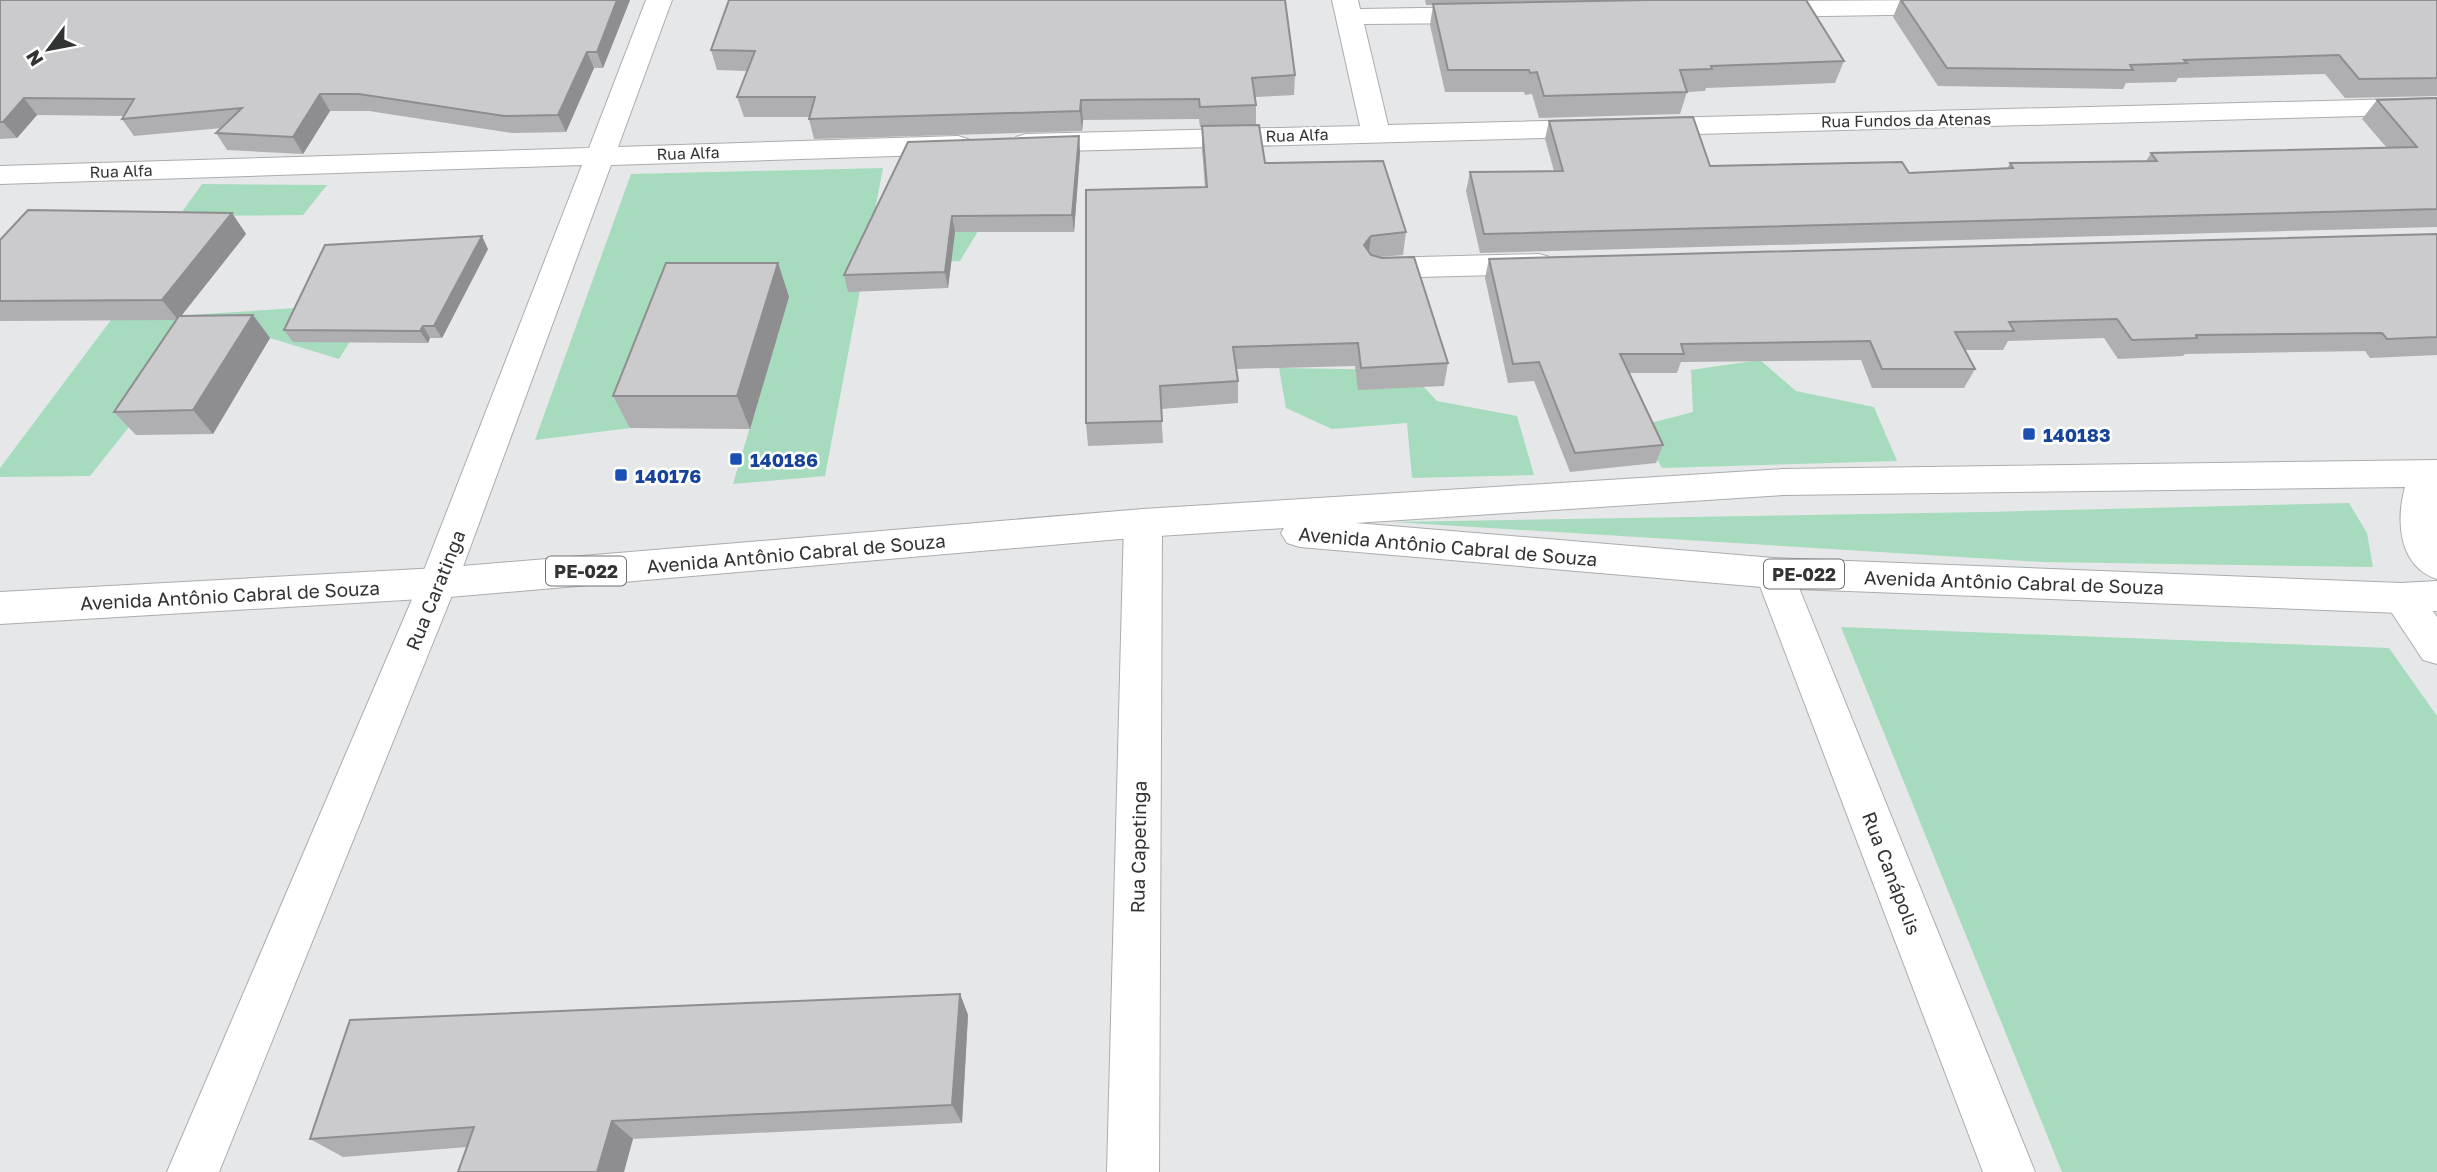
<svg xmlns="http://www.w3.org/2000/svg" width="2437" height="1172" font-family="'Golos Text',sans-serif">
<rect width="100%" height="100%" fill="#e5e7e9"/>
<g fill="#a6dbbe">
<path d="M 883,168 L 872,226 L 983,223 L 960,261 L 865,264 L 825,476 L 733,484 L 789,297 L 679,297 L 630,428 L 535,440 L 631,174 Z"/>
<path d="M 202,184 L 327,185 L 303,215 L 179,216 Z"/>
<path d="M 374,303 L 339,359 L 270,338 L 198,340 L 90,476 L 0,477 L 0,468 L 111,320 Z"/>
<path d="M 1760,360 L 1796,391 L 1874,407 L 1897,461 L 1662,468 L 1639,426 L 1693,412 L 1691,370 Z"/>
<path d="M 1279,368 L 1408,370 L 1437,401 L 1517,416 L 1534,475 L 1412,478 L 1407,423 L 1332,429 L 1286,408 Z"/>
<path d="M 2349,503 L 2367,533 L 2373,567 L 2043,562 L 1393,522 L 1985,512 Z"/>
<path d="M 1841,627 L 2389,648 L 2437,716 L 2437,1172 L 2062,1172 Z"/>
</g>
<g fill="none" stroke-linecap="round" stroke-linejoin="round">
<g stroke="#aaacae" stroke-width="2">
<g id="minor">
<path d="M 646,0 L 672,0 L 618,147 L 958,136 L 968,139 L 972,145 L 968,151 L 958,154 L 611,165 L 457,583 L 219,1172 L 167,1172 L 419,583 L 582,165 L 0,184 L 0,166 L 589,148 Z"/>
<path d="M 1332,0 L 1358,0 L 1360,9 L 1483,7 L 1492,10 L 1496,15 L 1492,20 L 1483,23 L 1364,24 L 1388,125 L 2437,98 L 2437,114 L 1026,152 L 1016,149 L 1012,143 L 1016,137 L 1026,134 L 1360,126 Z"/>
<path d="M 1956,0 L 1962,6 L 1958,11 L 1949,14 L 1761,17 L 1752,14 L 1748,9 L 1752,4 L 1761,1 Z"/>
<path d="M 1539,254 L 1550,257 L 1555,264 L 1550,271 L 1539,274 L 1380,278 L 1369,275 L 1364,268 L 1369,261 L 1380,258 Z"/>
<path d="M 1143,509 L 1156,513 L 1162,523 L 1159,1172 L 1107,1172 L 1124,523 L 1130,513 Z"/>
<path d="M 1774,558 L 1788,562 L 1793,573 L 2035,1172 L 1983,1172 L 1755,573 L 1760,562 Z"/>
<path d="M 2401,583 L 2415,587 L 2437,617 L 2437,664 L 2423,660 L 2382,598 L 2387,587 Z"/>
</g>
</g>
<g stroke="#aaacae" stroke-width="2">
<path id="major" d="M 2437,460 L 2437,579 C 2398,566 2396,520 2405,487 L 1783,495 L 1355,523 L 1774,558 L 2401,583 L 2437,581 L 2437,611 L 2401,613 L 1774,588 L 1300,547 L 1287,543 L 1281,533 L 1284,528 L 1143,537 L 438,598 L 0,624 L 0,592 L 438,568 L 1143,509 L 1783,469 Z"/>
</g>
<use href="#minor" fill="#fff" fill-rule="evenodd"/>
<use href="#major" fill="#fff" fill-rule="evenodd"/>
</g>
<g fill="#afaeb0">
<path d="M 0,0 L 630,0 L 603,68 L 594,68 L 566,132 L 512,133 L 369,111 L 330,111 L 303,154 L 227,150 L 216,133 L 222,128 L 134,136 L 122,119 L 124,116 L 37,115 L 17,138 L 0,139 Z"/>
<path d="M 729,0 L 1295,75 L 1294,95 L 1255,97 L 1256,105 L 1256,125 L 1265,163 L 1406,232 L 1403,255 L 1380,257 L 1448,363 L 1444,386 L 1358,390 L 1355,366 L 1236,369 L 1238,381 L 1238,403 L 1161,409 L 1163,443 L 1088,446 L 1086,423 L 1205,188 L 1202,149 L 1202,127 L 1200,127 L 1199,119 L 1083,120 L 1082,131 L 814,139 L 809,119 L 810,117 L 744,117 L 737,97 L 747,71 L 717,70 L 711,50 Z"/>
<path d="M 1425,0 L 1806,0 L 1844,61 L 1835,83 L 1706,88 L 1705,91 L 1687,92 L 1680,114 L 1539,118 L 1532,94 L 1525,95 L 1524,92 L 1445,92 L 1430,25 L 1433,5 L 1426,5 Z"/>
<path d="M 1900,0 L 2437,0 L 2437,96 L 2345,98 L 2325,74 L 2178,78 L 2176,82 L 2126,83 L 2123,89 L 1938,86 L 1893,17 Z"/>
<path d="M 2437,98 L 2437,227 L 1480,253 L 1466,191 L 1470,172 L 1554,171 L 1545,139 L 1549,121 L 1710,166 L 1909,173 L 2007,169 L 2010,163 L 2146,161 L 2151,153 L 2387,148 L 2362,119 L 2377,100 Z"/>
<path d="M 1079,136 L 1080,153 L 1074,232 L 955,232 L 948,288 L 848,292 L 844,275 Z"/>
<path d="M 232,213 L 246,234 L 181,316 L 270,338 L 213,434 L 136,435 L 114,412 L 176,320 L 0,321 L 0,240 Z"/>
<path d="M 2437,234 L 2437,355 L 2370,358 L 2365,351 L 2185,354 L 2183,356 L 2118,359 L 2104,338 L 2008,341 L 2003,350 L 1965,350 L 1975,369 L 1964,388 L 1872,388 L 1861,360 L 1681,362 L 1677,373 L 1629,373 L 1663,445 L 1656,463 L 1570,472 L 1534,381 L 1508,383 L 1485,278 L 1489,259 Z"/>
<path d="M 488,249 L 442,338 L 430,338 L 428,343 L 293,342 L 284,330 Z"/>
<path d="M 778,263 L 789,297 L 750,429 L 630,428 L 613,396 Z"/>
<path d="M 960,994 L 968,1015 L 962,1123 L 467,1147 L 343,1157 L 310,1139 Z"/>
</g>
<g fill="#8e8d90">
<path d="M 617,0 L 630,0 L 603,68 L 597,52 Z"/>
<path d="M 587,52 L 594,68 L 566,132 L 558,115 Z"/>
<path d="M 320,94 L 330,111 L 303,154 L 293,137 Z"/>
<path d="M 24,98 L 37,115 L 17,138 L 3,122 Z"/>
<path d="M 1081,100 L 1083,120 L 1082,131 L 1080,111 Z"/>
<path d="M 1079,136 L 1080,153 L 1074,232 L 1072,215 Z"/>
<path d="M 232,213 L 246,234 L 178,320 L 162,300 Z"/>
<path d="M 952,216 L 955,232 L 948,288 L 945,272 Z"/>
<path d="M 482,236 L 488,249 L 442,338 L 434,326 Z"/>
<path d="M 1371,236 L 1368,258 L 1364,245 Z"/>
<path d="M 778,263 L 789,297 L 750,429 L 737,396 Z"/>
<path d="M 253,315 L 270,338 L 213,434 L 193,410 Z"/>
<path d="M 423,326 L 430,338 L 428,343 L 420,331 Z"/>
<path d="M 960,994 L 968,1015 L 962,1123 L 952,1105 Z"/>
<path d="M 612,1121 L 633,1139 L 624,1172 L 597,1172 Z"/>
</g>
<g fill="#cbcacd" stroke="#8e8d90" stroke-width="2">
<path d="M 0,0 L 617,0 L 597,52 L 587,52 L 558,115 L 504,116 L 359,94 L 320,94 L 293,137 L 216,133 L 242,108 L 122,119 L 134,99 L 24,98 L 3,122 L 0,122 Z"/>
<path d="M 729,0 L 1285,0 L 1295,75 L 1252,78 L 1256,105 L 1200,107 L 1199,99 L 1081,100 L 1080,111 L 809,119 L 815,97 L 737,97 L 755,51 L 711,50 Z"/>
<path d="M 1649,0 L 1806,0 L 1844,61 L 1711,66 L 1712,69 L 1680,70 L 1687,92 L 1544,96 L 1537,72 L 1530,73 L 1529,70 L 1448,70 L 1433,4 Z"/>
<path d="M 1901,0 L 2437,0 L 2437,78 L 2359,79 L 2339,55 L 2184,60 L 2187,63 L 2130,65 L 2133,70 L 1947,68 Z"/>
<path d="M 2437,98 L 2437,209 L 1484,234 L 1470,172 L 1563,171 L 1549,121 L 1693,117 L 1710,166 L 1902,162 L 1909,173 L 2013,168 L 2010,163 L 2157,161 L 2151,153 L 2417,147 L 2377,100 Z"/>
<path d="M 1259,125 L 1265,163 L 1383,161 L 1406,232 L 1371,236 L 1364,245 L 1371,255 L 1382,258 L 1414,257 L 1448,363 L 1361,368 L 1358,343 L 1233,347 L 1238,381 L 1160,386 L 1162,421 L 1086,423 L 1086,190 L 1207,187 L 1202,126 Z"/>
<path d="M 1079,136 L 1072,215 L 952,216 L 945,272 L 844,275 L 908,142 Z"/>
<path d="M 28,210 L 232,213 L 162,300 L 0,301 L 0,240 Z"/>
<path d="M 2437,234 L 2437,337 L 2387,339 L 2382,333 L 2196,335 L 2197,338 L 2132,340 L 2117,319 L 2009,322 L 2014,331 L 1955,332 L 1975,369 L 1882,369 L 1870,341 L 1681,344 L 1684,354 L 1620,354 L 1663,445 L 1575,453 L 1539,362 L 1513,364 L 1489,259 Z"/>
<path d="M 482,236 L 434,326 L 423,326 L 420,331 L 284,330 L 325,245 Z"/>
<path d="M 666,263 L 778,263 L 737,396 L 613,396 Z"/>
<path d="M 253,315 L 193,410 L 114,412 L 179,316 Z"/>
<path d="M 960,994 L 952,1105 L 612,1121 L 597,1172 L 458,1172 L 474,1127 L 310,1139 L 350,1020 Z"/>
</g>
<g fill="#1a4fb4" stroke="#fff" stroke-width="2.5">
<rect x="2022" y="427" width="14" height="14" rx="3.5"/>
<rect x="729" y="452" width="14" height="14" rx="3.5"/>
<rect x="614" y="468" width="14" height="14" rx="3.5"/>
</g>
<g text-anchor="middle" dominant-baseline="central" stroke-width="5" stroke-linejoin="round" paint-order="stroke">
<g font-size="16" fill="#323333" stroke="#fff">
<text transform="translate(1906 120) rotate(-1)">Rua Fundos da Atenas</text>
<text transform="translate(1297 135) rotate(-2)">Rua Alfa</text>
<text transform="translate(688 153) rotate(-2)">Rua Alfa</text>
<text transform="translate(121 171) rotate(-2)">Rua Alfa</text>
</g>
<g fill="#fff" stroke="#707070" stroke-width="2">
<rect x="546" y="556.5" width="80" height="29" rx="5"/>
<rect x="1764" y="559.5" width="80" height="29" rx="5"/>
</g>
<g font-size="18" font-weight="bold" fill="#323333">
<text x="586" y="571">PE-022</text>
<text x="1804" y="574">PE-022</text>
</g>
<g font-size="19" font-weight="bold" fill="#164399" stroke="#fff" text-anchor="start">
<text x="2043" y="434">140183</text>
<text x="750" y="459">140186</text>
<text x="635" y="475">140176</text>
</g>
<g font-size="19" fill="#323333" stroke="#fff">
<text transform="translate(1448 546) rotate(5)">Avenida Antônio Cabral de Souza</text>
<text transform="translate(796 553) rotate(-5)">Avenida Antônio Cabral de Souza</text>
<text transform="translate(2014 582) rotate(2)">Avenida Antônio Cabral de Souza</text>
<text transform="translate(435 590) rotate(-68)">Rua Caratinga</text>
<text transform="translate(230 595) rotate(-3)">Avenida Antônio Cabral de Souza</text>
<text transform="translate(1138 847) rotate(-89)">Rua Capetinga</text>
<text transform="translate(1892 873) rotate(69)">Rua Canápolis</text>
</g>
</g>
<g transform="translate(49 49) rotate(238)" stroke="#ffffff" stroke-width="5" paint-order="stroke">
<path d="M0-5L12 26L0 18L-12 26Z" fill="#323333"/>
<text y="-10" font-size="19" font-weight="bold" text-anchor="middle" fill="#323333">N</text>
</g>
</svg>
